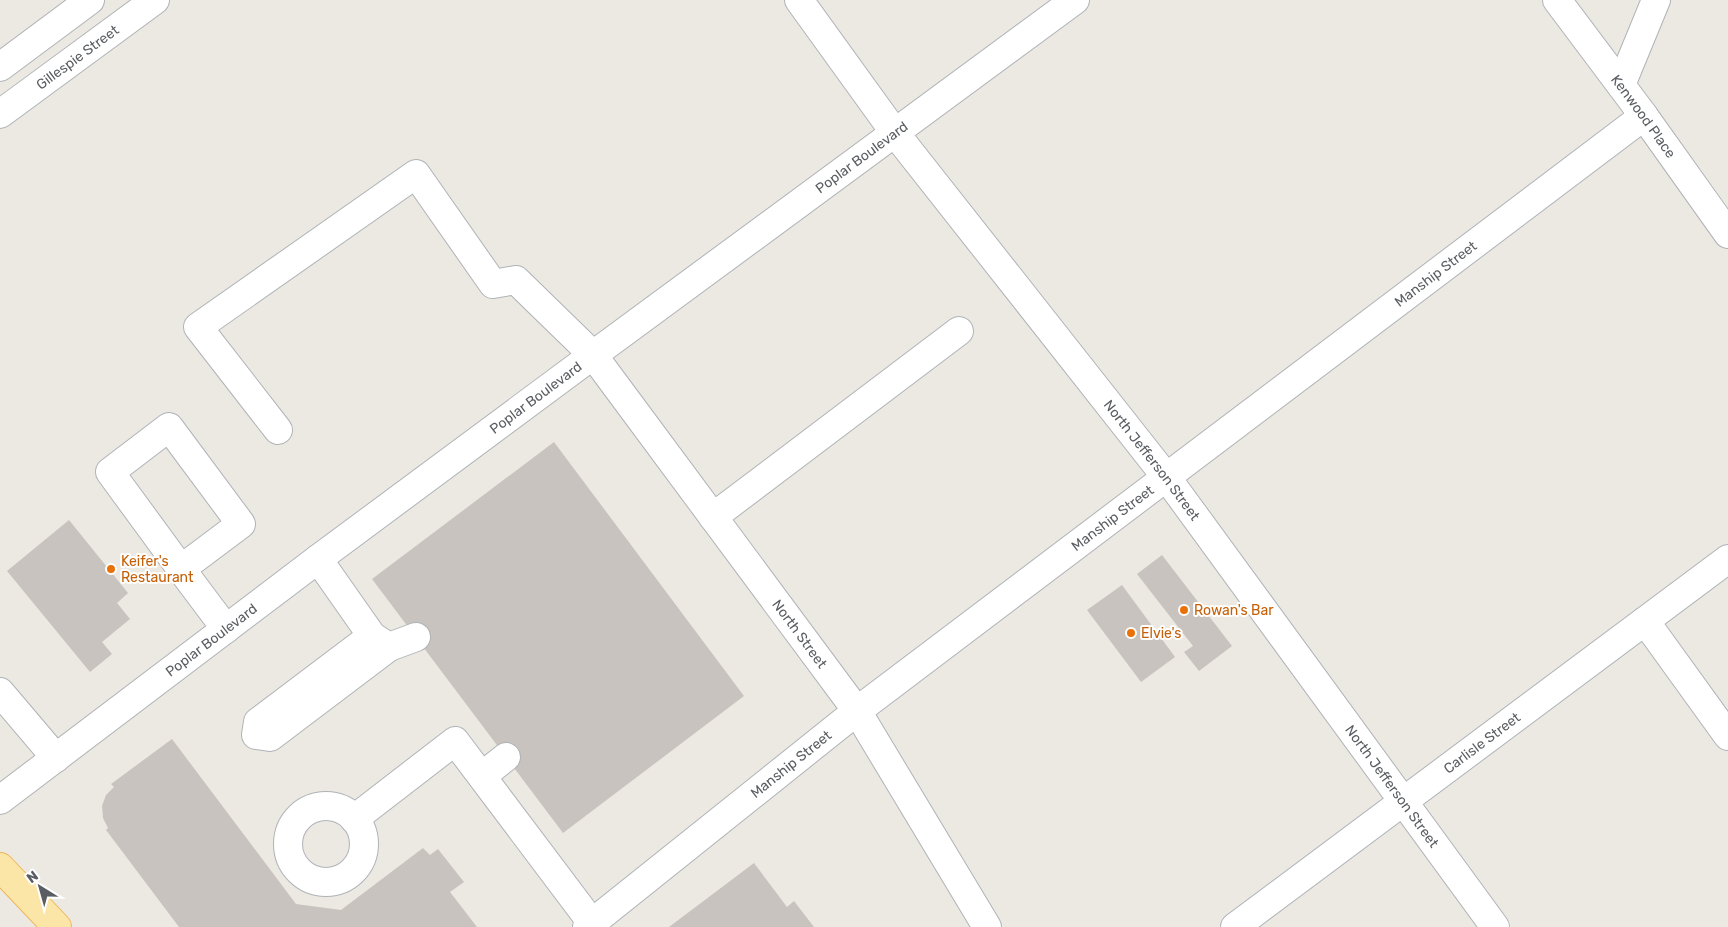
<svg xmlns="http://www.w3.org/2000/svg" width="1728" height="927" font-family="Rubik,sans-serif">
<rect width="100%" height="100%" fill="#ece9e2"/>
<g fill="#c8c3bf">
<path d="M 554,442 L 744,696 L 563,833 L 372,579 Z"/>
<path d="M 69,520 L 128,593 L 117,603 L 130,619 L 102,642 L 112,654 L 90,672 L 7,571 Z"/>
<path d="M 1162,555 L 1232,646 L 1199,671 L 1184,652 L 1193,646 L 1137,574 Z"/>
<path d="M 1122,585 L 1175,657 L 1141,682 L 1087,610 Z"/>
<path d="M 172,739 L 296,904 L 341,910 L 423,848 L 430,855 L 438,849 L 464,882 L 450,892 L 477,927 L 179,927 L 106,830 L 108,828 L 103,818 L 102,806 L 106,795 L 114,787 L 111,784 Z"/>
<path d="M 754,863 L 787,907 L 794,901 L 814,927 L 669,927 Z"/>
</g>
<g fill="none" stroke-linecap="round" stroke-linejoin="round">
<g stroke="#afb3b7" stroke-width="30">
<g id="minor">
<path id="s1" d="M 799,0 L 895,133 L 1167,478 L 1495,927"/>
<path id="s2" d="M 1557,0 L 1644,116 L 1728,234"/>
<path d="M 0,67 L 90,0"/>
<path d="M 1621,85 L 1656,0"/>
<path id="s3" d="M 0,114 L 155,0"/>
<path id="s4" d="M 278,430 L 198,327 L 416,174 L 493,284 L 516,280 L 593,355 L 857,711 L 987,927"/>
<path d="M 713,517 L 959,331"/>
<path d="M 318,559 L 372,636 L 389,647 L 416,637"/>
<path d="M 181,569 L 110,472 L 169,427 L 241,524 L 181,569 L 226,629"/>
<path d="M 1645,621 L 1728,736"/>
<path d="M 372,636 L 258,722 L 256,735 L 270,737 L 389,647"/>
<path d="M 0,692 L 56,758"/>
<path d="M 482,776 L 506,757"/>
<path id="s5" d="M 0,800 L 318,559 L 593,355 L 1075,0"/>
<circle cx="326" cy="844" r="38"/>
<path d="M 354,819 L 455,741 L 592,923"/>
<path id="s6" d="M 587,927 L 857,711 L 1644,116"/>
<path id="s7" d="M 1235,927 L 1728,559"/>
</g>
</g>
<g stroke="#edb65a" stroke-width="30">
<path id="major" d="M 0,867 L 57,927"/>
</g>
<use href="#minor" stroke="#fff" stroke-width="28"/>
<use href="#major" stroke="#fce6a7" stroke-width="28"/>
</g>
<g fill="#e8710a" stroke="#fff" stroke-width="2">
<circle cx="111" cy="569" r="5"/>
<circle cx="1184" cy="610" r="5"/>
<circle cx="1131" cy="633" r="5"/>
</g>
<g text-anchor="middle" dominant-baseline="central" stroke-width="4" stroke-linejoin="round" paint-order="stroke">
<g font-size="14" fill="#5a5e62" stroke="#fff">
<text stroke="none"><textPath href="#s3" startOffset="96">Gillespie Street</textPath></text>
<text stroke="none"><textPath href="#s2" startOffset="145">Kenwood Place</textPath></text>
<text stroke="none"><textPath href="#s5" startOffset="1075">Poplar Boulevard</textPath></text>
<text stroke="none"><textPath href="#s6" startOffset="1071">Manship Street</textPath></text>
<text stroke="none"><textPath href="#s5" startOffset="670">Poplar Boulevard</textPath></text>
<text stroke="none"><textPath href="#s1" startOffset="580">North Jefferson Street</textPath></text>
<text stroke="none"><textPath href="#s6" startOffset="666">Manship Street</textPath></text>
<text stroke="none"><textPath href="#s4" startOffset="1009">North Street</textPath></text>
<text stroke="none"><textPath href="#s5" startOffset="265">Poplar Boulevard</textPath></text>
<text stroke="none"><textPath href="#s7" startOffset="308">Carlisle Street</textPath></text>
<text stroke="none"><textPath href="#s6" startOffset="261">Manship Street</textPath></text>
<text stroke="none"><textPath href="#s1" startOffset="985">North Jefferson Street</textPath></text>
</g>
<g font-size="14" fill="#c56008" stroke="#fff" text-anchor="start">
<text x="121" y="561">Keifer's<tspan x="121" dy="16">Restaurant</tspan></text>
<text x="1194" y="610">Rowan's Bar</text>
<text x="1141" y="633">Elvie's</text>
</g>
</g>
<g transform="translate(40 887) rotate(323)" stroke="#ffffff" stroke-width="4" paint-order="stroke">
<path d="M0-4L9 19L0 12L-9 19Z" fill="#5a5e62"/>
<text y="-8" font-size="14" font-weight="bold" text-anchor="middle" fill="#5a5e62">N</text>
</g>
</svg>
